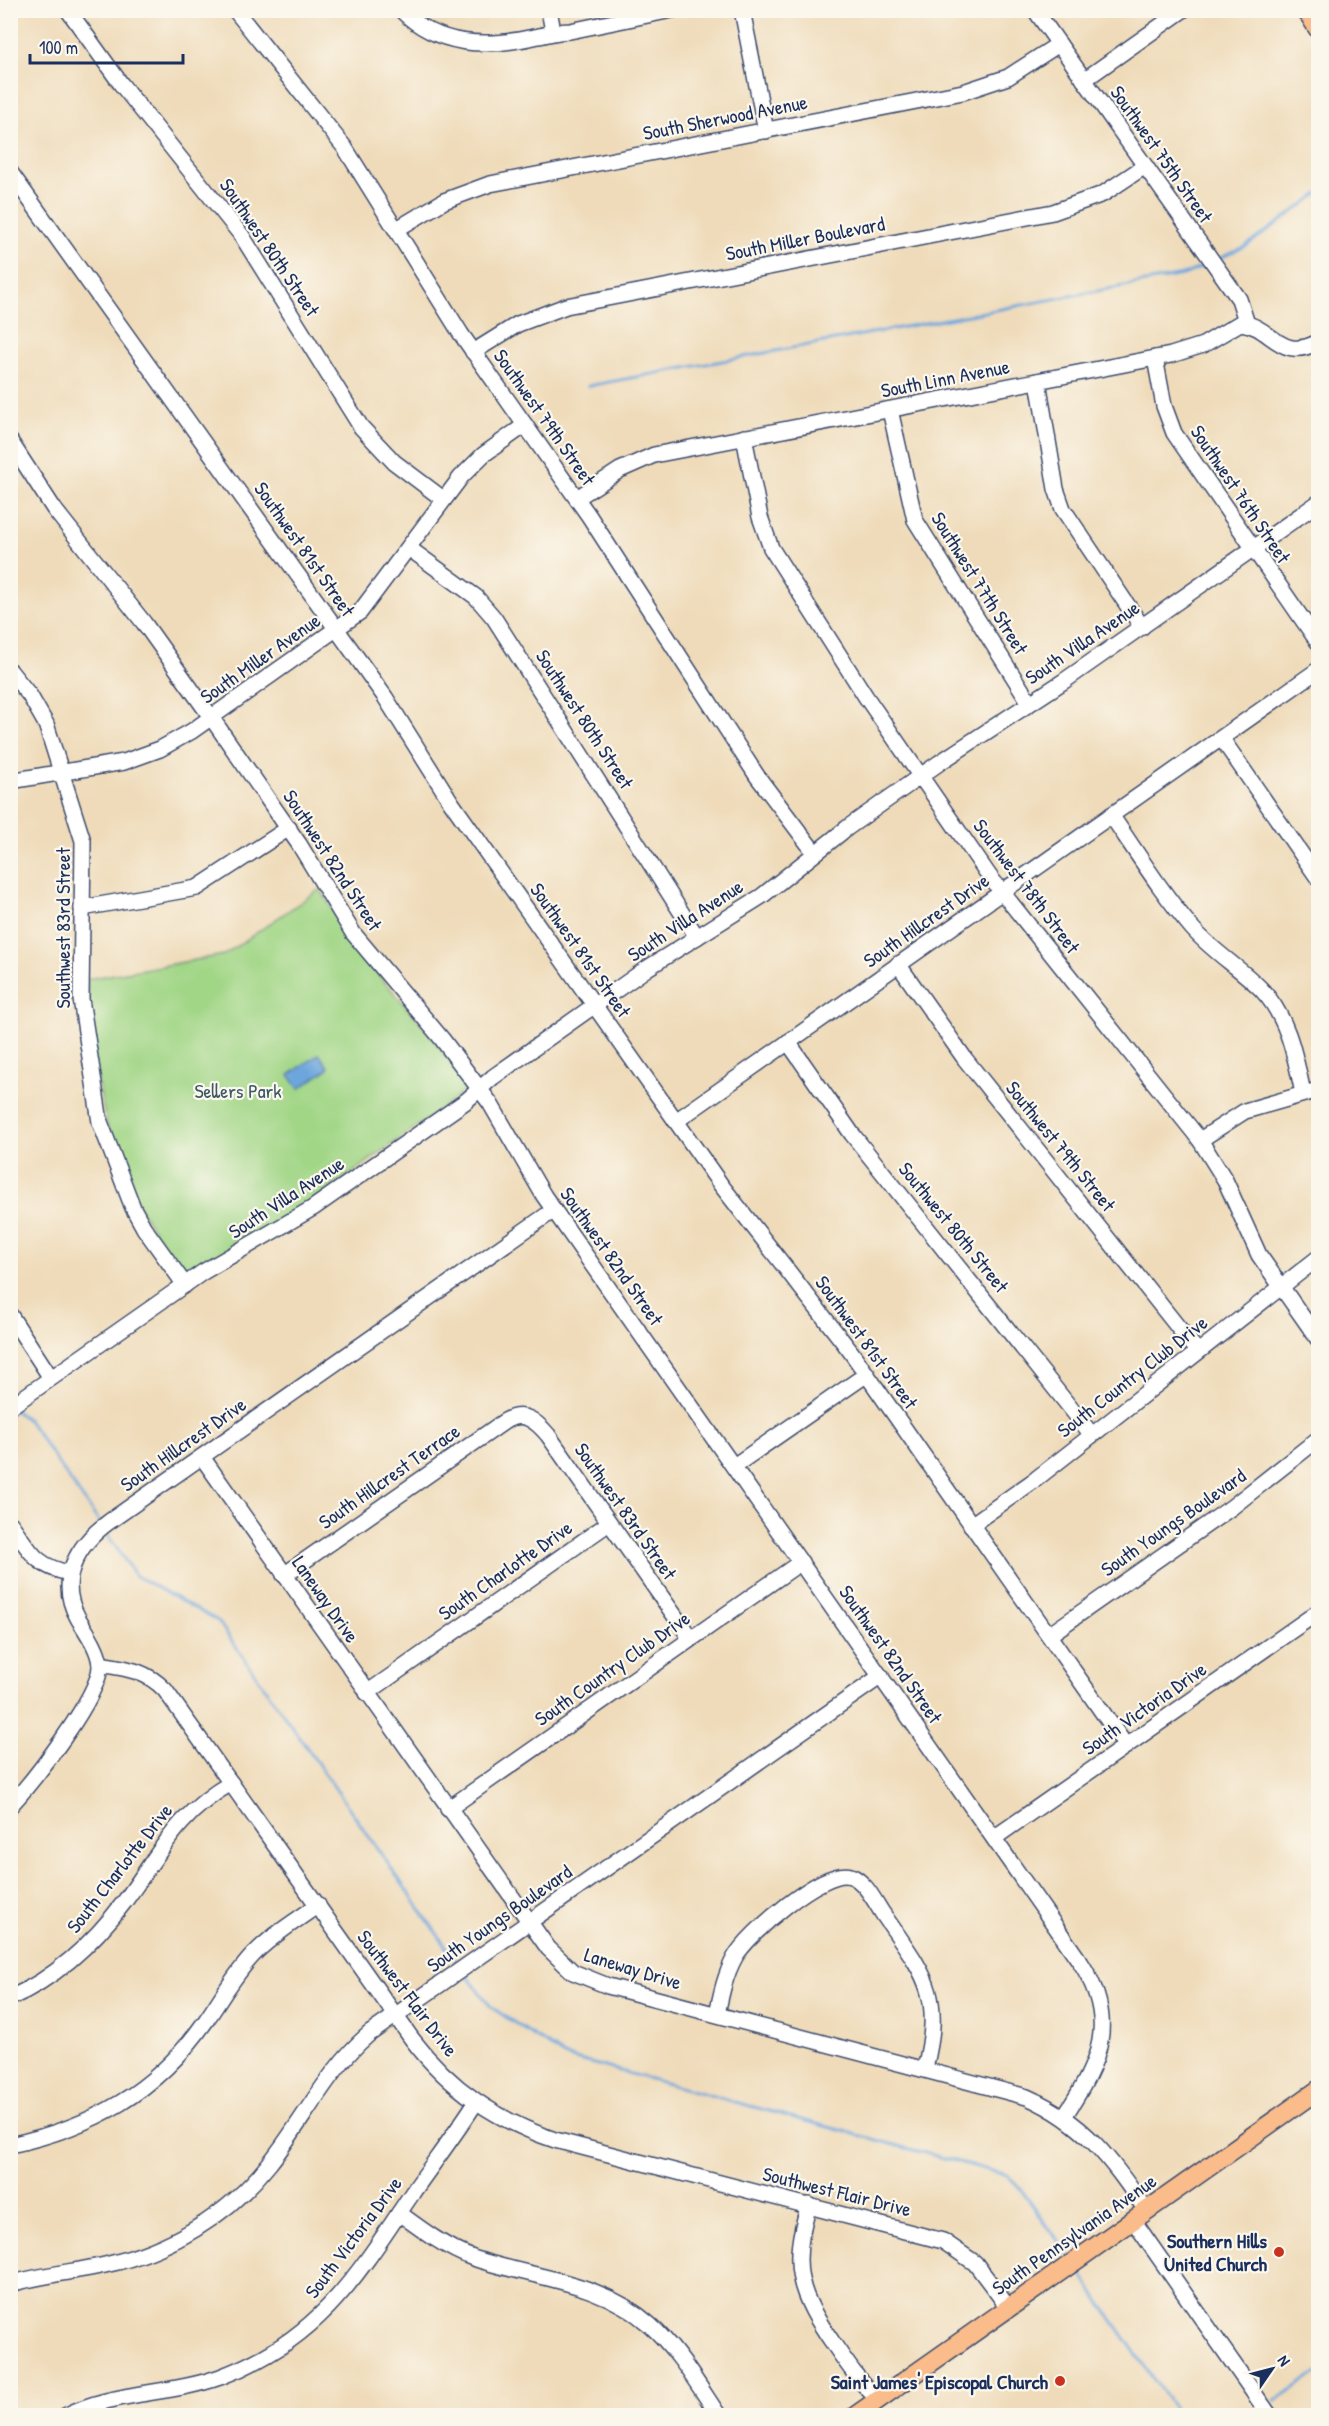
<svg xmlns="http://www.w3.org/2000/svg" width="1329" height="2426" font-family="'Patrick Hand',sans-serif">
<rect width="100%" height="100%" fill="#fbf7ec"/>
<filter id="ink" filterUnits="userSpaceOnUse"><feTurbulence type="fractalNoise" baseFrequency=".0167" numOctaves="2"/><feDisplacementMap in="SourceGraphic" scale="12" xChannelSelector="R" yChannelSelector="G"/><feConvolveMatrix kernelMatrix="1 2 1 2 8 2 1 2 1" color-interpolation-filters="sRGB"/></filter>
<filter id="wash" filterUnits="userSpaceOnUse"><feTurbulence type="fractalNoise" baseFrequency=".008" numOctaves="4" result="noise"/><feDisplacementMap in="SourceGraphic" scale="24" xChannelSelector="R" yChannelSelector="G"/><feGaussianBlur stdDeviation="1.35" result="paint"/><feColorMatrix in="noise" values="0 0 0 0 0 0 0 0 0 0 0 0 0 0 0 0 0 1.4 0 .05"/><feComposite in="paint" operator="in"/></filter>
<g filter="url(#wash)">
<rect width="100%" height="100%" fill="#efdbba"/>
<path fill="#a1d686" stroke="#5e8272" stroke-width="1.5" d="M 320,889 L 361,955 L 425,1028 L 466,1082 L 467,1090 L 305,1207 L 193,1272 L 183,1271 C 171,1255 158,1239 148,1222 C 106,1157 89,1055 87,979 L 224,955 Z"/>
<path fill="#6ca6dc" stroke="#446a9d" stroke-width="1.5" d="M 319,1054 L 329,1068 L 299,1089 L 289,1075 Z"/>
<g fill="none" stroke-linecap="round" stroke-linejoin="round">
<g stroke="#6ca6dc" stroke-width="3">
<path d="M 1216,260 L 1246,246 L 1318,194"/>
<path d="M 588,386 L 1183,275 L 1207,265"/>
<path d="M 15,1411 L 28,1420 L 99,1522"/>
<path d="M 104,1530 L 136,1576 L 218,1621 L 459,1965"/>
<path d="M 465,1973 L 491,2007 L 564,2056 L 1007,2175 L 1020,2188 L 1069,2256"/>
<path d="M 1076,2267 L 1179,2416"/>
<path d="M 1274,2401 L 1318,2372"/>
<path d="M 1254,2416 L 1255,2415"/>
</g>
</g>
</g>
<g filter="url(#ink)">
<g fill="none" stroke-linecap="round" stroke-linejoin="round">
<g stroke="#3b496c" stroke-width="18">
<g id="minor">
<path d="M 68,10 L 121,84 L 242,236 L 361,427 L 394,462 L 443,499"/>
<path d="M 235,10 L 345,148 L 461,334 L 589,516 L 757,776 L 815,853"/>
<path d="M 401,10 C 438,47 486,48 534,37 C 547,35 557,31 570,31 L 672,10"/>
<path d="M 549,10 L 553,31"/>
<path d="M 742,10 L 766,131"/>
<path d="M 1035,10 L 1239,299 L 1247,324"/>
<path d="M 1084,80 L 1183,10"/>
<path d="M 10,172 L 385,697 L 451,802 L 721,1185 L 851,1352 L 1126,1746"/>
<path d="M 397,229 L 444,201 L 490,184 L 963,92 L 1008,77 L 1059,44"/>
<path d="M 473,352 L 518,324 L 566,306 L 1053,212 L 1103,194 L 1145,166"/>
<path d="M 1155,358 L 1164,406 L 1174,433 L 1318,642"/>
<path d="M 1038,381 L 1056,489 L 1063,509 L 1142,627"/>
<path d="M 890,410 L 915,520 L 1030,703"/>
<path d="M 744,437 L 760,517 L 771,548 L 866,697 L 990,877 L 1200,1140 L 1225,1180 L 1259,1255 L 1318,1339"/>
<path d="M 10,441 L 54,509 L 144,623 L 211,717 L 299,844 L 353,933 L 442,1039 L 490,1103 L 544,1196 L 1081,1963 C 1118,2021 1100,2062 1065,2115"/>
<path d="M 577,498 L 620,470 L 654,455 L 1171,355 L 1203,345 L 1240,323 C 1272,325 1279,363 1318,342"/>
<path d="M 410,549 L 476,597 L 494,618 L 697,937"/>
<path d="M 10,671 L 30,696 L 46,724 L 83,841 L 81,999 L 100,1122 L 133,1208 L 144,1228 L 185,1285"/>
<path d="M 1222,739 L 1318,878"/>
<path d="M 10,781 L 124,762 L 160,749 L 192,731 L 360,612 L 461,477 L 483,455 L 525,425"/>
<path d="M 1111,815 C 1137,853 1162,893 1192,928 C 1212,951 1239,967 1261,989 C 1288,1017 1295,1056 1303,1093"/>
<path d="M 82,908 L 197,888 L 289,828"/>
<path d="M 898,964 L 965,1059 L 1197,1351"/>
<path d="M 788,1042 L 852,1134 L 1092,1435"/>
<path d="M 676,1121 L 1318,670"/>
<path d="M 1200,1140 L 1245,1111 L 1318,1090"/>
<path d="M 10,1315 L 51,1378"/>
<path d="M 10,1407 L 203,1272 L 313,1208 L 466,1101 L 493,1077 L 646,969 L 762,896 L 847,828 L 939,763 L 1064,681 L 1318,503"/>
<path d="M 202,1457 L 548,1948 L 573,1972 L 608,1986 L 1027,2097 C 1086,2123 1111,2160 1146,2210"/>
<path d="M 734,1466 L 867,1374"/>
<path d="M 10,1523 C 30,1550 34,1566 69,1573"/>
<path d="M 971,1525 L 1036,1479 L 1318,1258"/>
<path d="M 284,1575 L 505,1421 C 524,1410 536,1421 548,1435 L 691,1639"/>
<path d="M 1049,1635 L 1232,1507 L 1318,1439"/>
<path d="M 100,1664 C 125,1668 146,1670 165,1690 L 412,2039 C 450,2089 496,2120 555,2140 L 943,2241 L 975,2263 L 1008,2307"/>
<path d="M 367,1693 L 609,1523"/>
<path d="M 10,1806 C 32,1782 102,1694 100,1664 C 98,1647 86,1632 78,1618 C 56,1579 78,1544 110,1521 L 554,1210"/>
<path d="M 448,1809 L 801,1562"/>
<path d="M 994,1838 L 1318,1612"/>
<path d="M 10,1998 C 58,1977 94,1942 125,1901 C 161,1852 176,1815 231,1783"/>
<path d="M 717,2014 C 721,1995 725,1975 735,1957 C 747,1935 824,1867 851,1876 C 865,1881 875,1902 883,1914 C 924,1974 944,1992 925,2068"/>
<path d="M 10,2145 C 93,2127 156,2092 205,2022 C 221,1999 234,1975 253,1955 C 272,1935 296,1921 318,1905"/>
<path d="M 809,2205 C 789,2267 799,2294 835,2346 C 848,2365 861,2384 878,2399"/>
<path d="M 399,2213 C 422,2230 446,2248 473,2258 C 534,2279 600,2280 650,2325 C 678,2350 698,2385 719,2416"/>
<path d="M 1133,2220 L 1270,2416"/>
<path d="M 10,2284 C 41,2275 73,2272 105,2265 C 169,2251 228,2216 269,2164 C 303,2122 327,2070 369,2034 L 881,1676"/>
<path d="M 65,2416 C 113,2391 170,2395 220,2377 C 318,2341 358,2275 413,2192 C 434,2162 456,2133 476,2102"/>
</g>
</g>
<g stroke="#3b496c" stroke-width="21">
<g id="major">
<path d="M 1306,10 L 1318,29"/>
<path d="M 855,2416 L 1318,2090"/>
</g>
</g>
<use href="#minor" stroke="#fff" stroke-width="15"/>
<use href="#major" stroke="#f9bc8a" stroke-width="18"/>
</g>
</g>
<g fill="#c8321e" stroke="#fbf7ec" stroke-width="2">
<circle cx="1279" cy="2252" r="6"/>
<circle cx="1060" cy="2381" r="6"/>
</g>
<g text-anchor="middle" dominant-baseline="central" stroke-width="4.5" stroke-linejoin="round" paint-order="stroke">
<g font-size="20" fill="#1b2f5e" stroke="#fbf7ec">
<text transform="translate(725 117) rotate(-11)">South Sherwood Avenue</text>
<text transform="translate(1162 154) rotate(55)">Southwest 75th Street</text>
<text transform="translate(805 238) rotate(-11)">South Miller Boulevard</text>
<text transform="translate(270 247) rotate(56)">Southwest 80th Street</text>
<text transform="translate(945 378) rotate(-11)">South Linn Avenue</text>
<text transform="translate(545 417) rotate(55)">Southwest 79th Street</text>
<text transform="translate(1241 494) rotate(56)">Southwest 76th Street</text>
<text transform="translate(305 549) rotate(55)">Southwest 81st Street</text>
<text transform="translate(980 583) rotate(58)">Southwest 77th Street</text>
<text transform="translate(1082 642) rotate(-34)">South Villa Avenue</text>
<text transform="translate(260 658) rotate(-35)">South Miller Avenue</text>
<text transform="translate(585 719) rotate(57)">Southwest 80th Street</text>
<text transform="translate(333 860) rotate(57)">Southwest 82nd Street</text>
<text transform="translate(1027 886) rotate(53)">Southwest 78th Street</text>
<text transform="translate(685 920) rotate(-33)">South Villa Avenue</text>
<text transform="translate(926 920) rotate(-35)">South Hillcrest Drive</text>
<text transform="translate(62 928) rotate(-90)">Southwest 83rd Street</text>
<text transform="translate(581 950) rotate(55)">Southwest 81st Street</text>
<text transform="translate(1061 1146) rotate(51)">Southwest 79th Street</text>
<text transform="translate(286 1197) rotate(-33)">South Villa Avenue</text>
<text transform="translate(954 1227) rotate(51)">Southwest 80th Street</text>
<text transform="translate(612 1256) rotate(55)">Southwest 82nd Street</text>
<text transform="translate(867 1342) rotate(54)">Southwest 81st Street</text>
<text transform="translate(1132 1376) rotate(-38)">South Country Club Drive</text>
<text transform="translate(183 1444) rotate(-35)">South Hillcrest Drive</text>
<text transform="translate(389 1476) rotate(-35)">South Hillcrest Terrace</text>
<text transform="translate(626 1511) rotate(55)">Southwest 83rd Street</text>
<text transform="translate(1173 1522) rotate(-35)">South Youngs Boulevard</text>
<text transform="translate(505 1570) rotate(-35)">South Charlotte Drive</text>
<text transform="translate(326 1599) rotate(55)">Laneway Drive</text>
<text transform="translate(891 1654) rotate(55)">Southwest 82nd Street</text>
<text transform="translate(612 1668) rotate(-35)">South Country Club Drive</text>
<text transform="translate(1144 1708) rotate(-35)">South Victoria Drive</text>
<text transform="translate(119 1868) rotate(-52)">South Charlotte Drive</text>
<text transform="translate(499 1918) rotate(-35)">South Youngs Boulevard</text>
<text transform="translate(633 1968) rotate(17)">Laneway Drive</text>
<text transform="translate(408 1993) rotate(53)">Southwest Flair Drive</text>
<text transform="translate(837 2191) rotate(14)">Southwest Flair Drive</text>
<text transform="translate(1074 2234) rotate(-35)">South Pennsylvania Avenue</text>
<text transform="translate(353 2237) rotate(-53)">South Victoria Drive</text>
</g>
<g font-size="20" fill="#3c5968" stroke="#fbf7ec">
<text x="238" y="1090">Sellers Park</text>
</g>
<g font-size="20" font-weight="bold" fill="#1b2f5e" stroke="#fbf7ec" text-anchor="end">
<text x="1267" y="2240">Southern Hills<tspan x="1267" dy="23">United Church</tspan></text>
<text x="1048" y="2381">Saint James' Episcopal Church</text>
</g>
</g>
<rect width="1329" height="2426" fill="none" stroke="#fbf7ec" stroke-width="36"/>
<g transform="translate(1272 2369) rotate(55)" stroke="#fbf7ec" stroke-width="4.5" paint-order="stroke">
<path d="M0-4.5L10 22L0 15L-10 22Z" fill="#1b2f5e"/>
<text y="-9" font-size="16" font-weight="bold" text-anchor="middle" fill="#1b2f5e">N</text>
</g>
<path d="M30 54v9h153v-9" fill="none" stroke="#1b2f5e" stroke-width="3"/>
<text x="39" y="54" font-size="18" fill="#1b2f5e" stroke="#fbf7ec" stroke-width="4.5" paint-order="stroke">100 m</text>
</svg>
